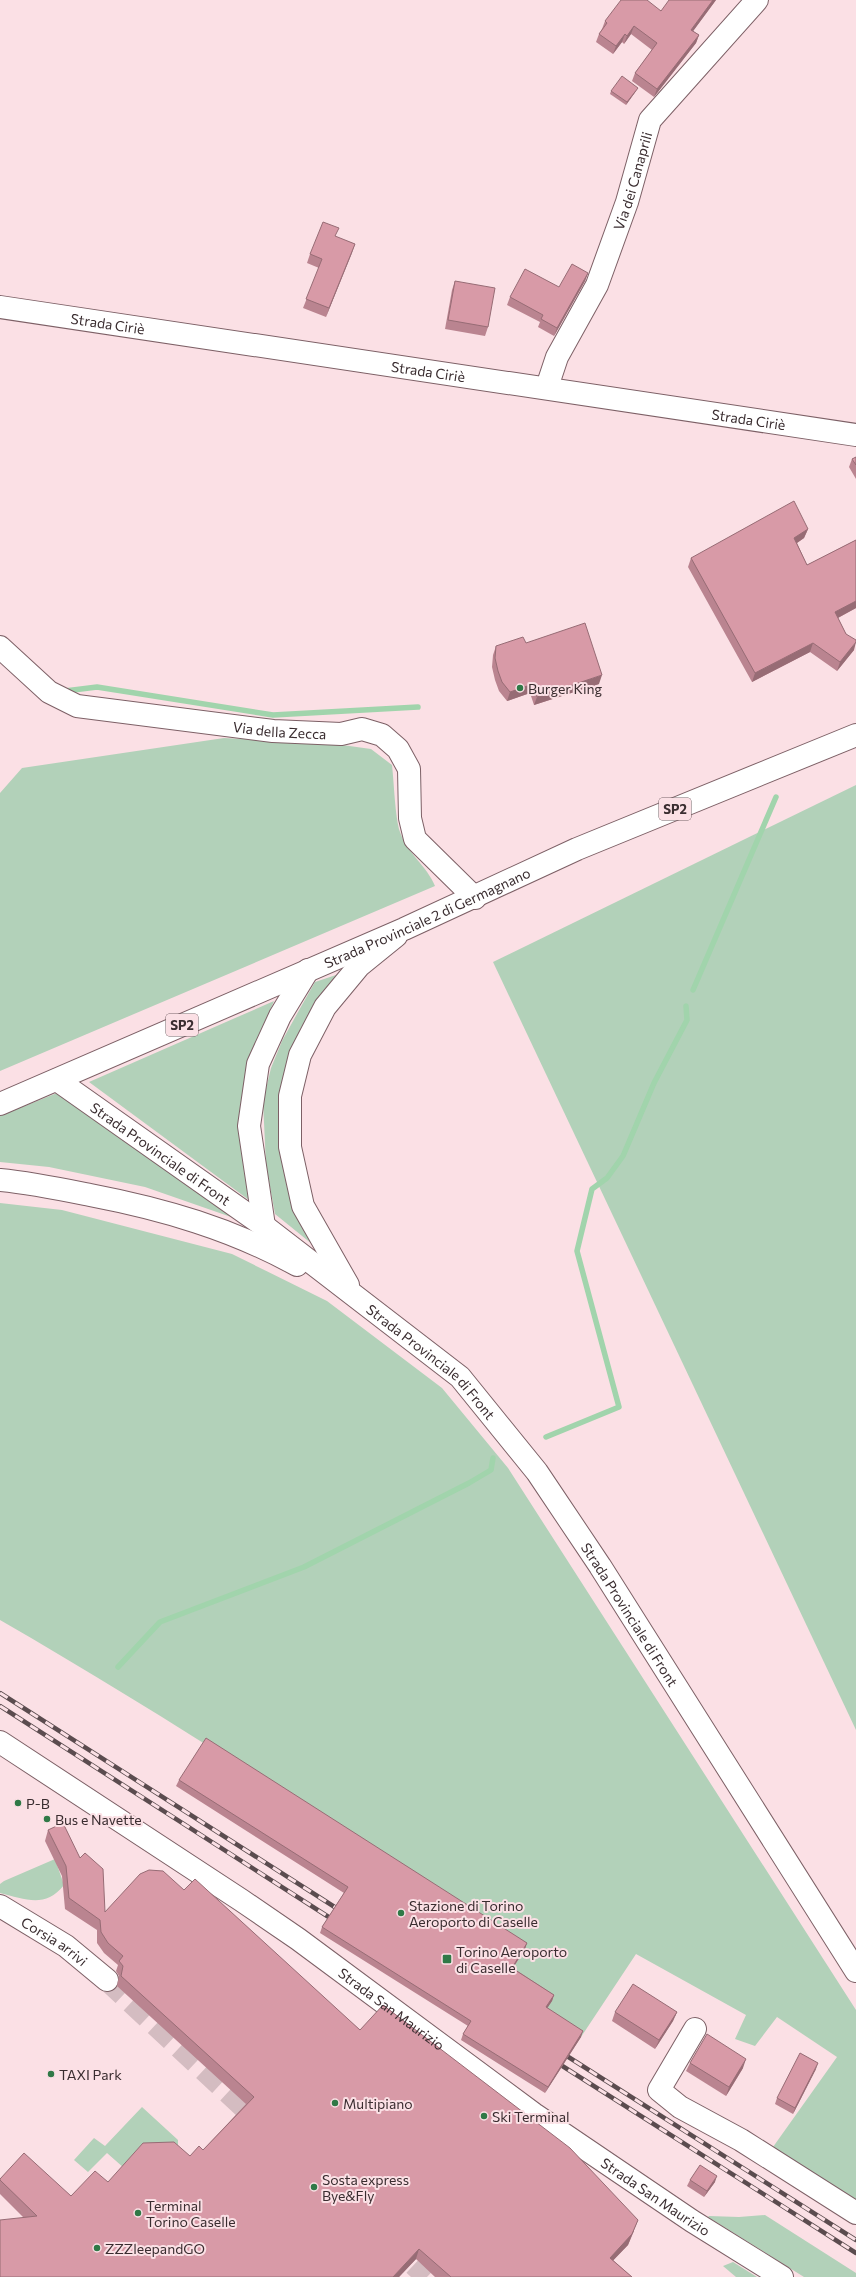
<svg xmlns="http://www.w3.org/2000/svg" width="856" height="2277" font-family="Commissioner,sans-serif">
<rect width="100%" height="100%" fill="#fbe0e5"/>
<g fill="#b2d1b9">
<path d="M 224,738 L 335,744 L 371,749 L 392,765 C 394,782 395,817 400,832 C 407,853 427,866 435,886 L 0,1071 L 0,793 L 22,768 Z"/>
<path d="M 856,785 L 856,1730 L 493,962 Z"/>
<path d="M 339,974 L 286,1069 L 279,1111 L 281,1159 L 296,1207 L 312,1244 L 275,1214 L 266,1165 L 263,1101 L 271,1068 L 282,1041 L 298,1012 L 315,982 Z"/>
<path d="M 274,1001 L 248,1062 L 239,1124 L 249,1200 L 89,1082 Z"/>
<path d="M 57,1093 L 234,1218 L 145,1187 L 49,1167 L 0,1162 L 0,1116 Z"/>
<path d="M 0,1203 L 62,1210 L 232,1254 L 327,1301 L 442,1388 L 508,1468 L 856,2010 L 856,2201 L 773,2147 L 837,2057 L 777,2017 L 755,2046 L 735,2039 L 746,2015 L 636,1954 L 581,2037 L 544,2013 L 509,1974 L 525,1949 C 351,1838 179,1723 0,1620 Z"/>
<path d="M 55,1859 L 64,1885 C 45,1909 25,1899 0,1893 L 0,1884 L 4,1881 Z"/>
<path d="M 142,2107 L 178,2140 L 178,2146 L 124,2168 L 107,2153 L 88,2172 L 74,2160 L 94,2138 L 105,2146 Z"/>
<path d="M 765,2215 L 856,2273 L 856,2277 L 804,2277 L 708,2217 L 709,2216 L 739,2217 Z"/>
<path d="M 733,2262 L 757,2277 L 736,2277 L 723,2266 Z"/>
</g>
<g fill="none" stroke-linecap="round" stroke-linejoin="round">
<g stroke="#a1d4ac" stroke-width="5.5">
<path d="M 65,691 L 97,687 L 273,715 L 418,707"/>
<path d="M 693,990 L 776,797"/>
<path d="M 546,1437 L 619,1407 L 577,1251 L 592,1189 L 607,1178 L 623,1156 L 654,1083 L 687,1020 L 686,1006"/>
<path d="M 118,1667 L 160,1622 L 304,1567 L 469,1483 L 491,1470 L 493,1458"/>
</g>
<g stroke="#d4bcc1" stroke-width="22" stroke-dasharray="22 11" stroke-linecap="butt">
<path d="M 107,1980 L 266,2128"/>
<path d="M 390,2242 L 427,2277"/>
</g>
<g stroke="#7d6066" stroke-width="24">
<g id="street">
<path id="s1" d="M 547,387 L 557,357 L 597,285 L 627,202 L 650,120 L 757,0"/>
<path id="s2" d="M 0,647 L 49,692 L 77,706 L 273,731 L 341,734 L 362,729 L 382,735 L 398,749 L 409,769 L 410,818 L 415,839 L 475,898"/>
<path id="s3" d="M 0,1742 L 241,1900 L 298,1939 L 534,2114 L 692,2221 L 782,2277"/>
<path id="s4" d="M 0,1906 L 66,1946 L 107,1980"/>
<path d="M 695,2029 L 659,2090 L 680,2107 L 741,2140 L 856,2213"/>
</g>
</g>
<g stroke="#7d6066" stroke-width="24">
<g id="secondary">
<path id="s5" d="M 0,307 L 856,435"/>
<path id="s6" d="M 57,1080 L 264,1226 L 460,1377 L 537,1472 L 600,1566 L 856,1971"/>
<path d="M 0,1180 C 31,1183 60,1189 90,1195 C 163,1209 232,1229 297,1265"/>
<path d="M 264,1226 L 249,1126 L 258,1064 L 280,1016 L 308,970"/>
<path d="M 348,1285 L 303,1206 L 290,1147 L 290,1096 L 300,1055 L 325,1007 L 359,966 L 396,936"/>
</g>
</g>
<g stroke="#7d6066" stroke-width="24">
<g id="primary">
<path id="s7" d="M 0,1104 L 404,929 L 577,849 L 856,735"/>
</g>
</g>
<use href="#street" stroke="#fff" stroke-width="22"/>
<use href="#secondary" stroke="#fff" stroke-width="22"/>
<use href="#primary" stroke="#fff" stroke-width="22"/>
<g stroke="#5b4c4f" stroke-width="4.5">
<g id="rail">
<path d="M 0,1693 L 344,1913"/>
<path d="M 0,1706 L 338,1923"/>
<path d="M 559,2051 L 856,2240"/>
<path d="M 553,2060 L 856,2253"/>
</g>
</g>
<use href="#rail" stroke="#fbe0e5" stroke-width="3" stroke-dasharray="9" stroke-linecap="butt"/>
</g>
<g fill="#ba8490">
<path d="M 716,0 L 693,31 L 699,35 L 696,43 L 654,97 L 632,81 L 635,73 L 652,50 L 631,34 L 624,44 L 622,42 L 613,54 L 596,42 L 599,34 L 602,29 L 605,21 Z"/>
<path d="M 611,91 L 636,91 L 626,105 L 610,94 Z"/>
<path d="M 336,237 L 355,244 L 326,317 L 303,308 L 319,268 L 307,263 L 310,254 Z"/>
<path d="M 588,273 L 585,281 L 554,336 L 538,327 L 540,322 L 507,305 L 510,297 L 559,287 Z"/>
<path d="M 455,281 L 488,327 L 485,336 L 445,329 L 452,290 Z"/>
<path d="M 856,457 L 856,479 L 849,467 L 852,459 Z"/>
<path d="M 808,529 L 804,538 L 797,543 L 807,565 L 856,540 L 856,608 L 838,618 L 854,650 L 837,671 L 810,652 L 752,682 L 688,567 L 691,558 Z"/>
<path d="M 526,643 L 599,684 L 534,705 L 530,693 L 507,701 L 499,691 L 495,680 L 492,667 L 493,655 L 496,646 Z"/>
<path d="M 179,1780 L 527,1943 L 525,1949 L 513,1968 L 554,1995 L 552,2001 L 547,2008 L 581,2037 L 545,2093 L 461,2040 L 463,2034 L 468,2026 L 320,1933 L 322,1927 L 344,1893 L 176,1786 Z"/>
<path d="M 48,1830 L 105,1912 L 184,1890 L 360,2030 L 634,2231 L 628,2245 L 613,2260 L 632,2277 L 435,2277 L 416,2259 L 399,2277 L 0,2277 L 23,2217 L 0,2194 L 0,2179 L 71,2196 L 108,2182 L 190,2156 L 203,2150 L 246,2104 L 117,1986 L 119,1976 L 116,1971 L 118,1965 L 104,1953 L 97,1943 L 97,1930 L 65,1909 L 62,1876 L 45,1841 Z"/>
<path d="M 615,2012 L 677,2012 L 673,2021 L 655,2049 L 612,2021 Z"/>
<path d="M 690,2063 L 743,2068 L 726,2096 L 686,2071 Z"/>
<path d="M 816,2069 L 793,2114 L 775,2104 L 777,2098 Z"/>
<path d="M 690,2180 L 715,2182 L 704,2197 L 687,2186 Z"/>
</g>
<g fill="#976c75">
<path d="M 713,0 L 716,0 L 688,38 L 691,30 Z"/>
<path d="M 634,26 L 631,34 L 624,44 L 627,36 Z"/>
<path d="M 625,34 L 622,42 L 613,54 L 616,46 Z"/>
<path d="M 699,35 L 696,43 L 654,97 L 657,89 Z"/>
<path d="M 638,88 L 636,91 L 626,105 L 627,102 Z"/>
<path d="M 355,244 L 352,253 L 326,317 L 329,308 Z"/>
<path d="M 588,273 L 585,281 L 554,336 L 557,328 Z"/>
<path d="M 808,529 L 804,538 L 791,547 L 794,538 Z"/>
<path d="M 856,601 L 856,608 L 832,621 L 835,612 Z"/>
<path d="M 856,642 L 854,650 L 837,671 L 840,662 Z"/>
<path d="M 813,643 L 810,652 L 752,682 L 755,673 Z"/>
<path d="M 602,675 L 599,684 L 534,705 L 537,697 Z"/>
<path d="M 533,684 L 530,693 L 507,701 L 510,692 Z"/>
<path d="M 527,1943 L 525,1949 L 509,1974 L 512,1968 Z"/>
<path d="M 554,1995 L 552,2001 L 544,2013 L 546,2007 Z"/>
<path d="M 677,2012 L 673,2021 L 655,2049 L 659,2040 Z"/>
<path d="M 583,2031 L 581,2037 L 545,2093 L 548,2087 Z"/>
<path d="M 746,2059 L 743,2068 L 726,2096 L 729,2087 Z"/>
<path d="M 818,2063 L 816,2069 L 793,2114 L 795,2108 Z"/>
<path d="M 717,2176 L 715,2182 L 704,2197 L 707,2191 Z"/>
<path d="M 638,2220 L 628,2245 L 606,2268 L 610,2258 Z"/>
<path d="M 419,2249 L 416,2259 L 399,2277 L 393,2277 Z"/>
</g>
<g fill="#d89aa7" stroke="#976c75">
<path d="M 621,0 L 647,0 L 661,11 L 669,0 L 713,0 L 691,30 L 699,35 L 657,89 L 635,73 L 657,43 L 634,26 L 627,36 L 625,34 L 616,46 L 599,34 L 607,23 L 605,21 Z"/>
<path d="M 622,76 L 638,88 L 627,102 L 611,91 Z"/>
<path d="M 323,222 L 339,228 L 335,236 L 355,244 L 329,308 L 306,299 L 322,259 L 310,254 Z"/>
<path d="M 572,264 L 588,273 L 557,328 L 541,319 L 543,315 L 510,297 L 525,269 L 559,287 Z"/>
<path d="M 455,281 L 495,288 L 488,327 L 448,320 Z"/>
<path d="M 856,457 L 856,465 L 852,459 Z"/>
<path d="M 794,501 L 808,529 L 794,538 L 807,565 L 856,540 L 856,601 L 835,612 L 846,634 L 856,640 L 856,642 L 840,662 L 813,643 L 755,673 L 691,558 Z"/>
<path d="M 585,623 L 602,675 L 537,697 L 533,684 L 510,692 L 502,682 L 498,671 L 495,658 L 496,646 L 523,637 L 526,643 Z"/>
<path d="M 206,1738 L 527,1943 L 512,1968 L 554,1995 L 546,2007 L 583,2031 L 548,2087 L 463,2034 L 471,2021 L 322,1927 L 348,1887 L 179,1780 Z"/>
<path d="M 63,1823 L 80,1858 L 85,1853 L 103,1869 L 105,1912 L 140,1874 L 149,1870 L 163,1871 L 184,1890 L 195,1879 L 360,2030 L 383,2005 L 570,2148 L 638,2220 L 632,2234 L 610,2258 L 632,2277 L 451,2277 L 419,2249 L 393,2277 L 0,2277 L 0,2220 L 37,2216 L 0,2180 L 0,2179 L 24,2153 L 71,2196 L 95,2171 L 108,2182 L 143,2143 L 174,2142 L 190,2156 L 199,2146 L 203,2150 L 254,2097 L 121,1976 L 123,1966 L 119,1961 L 123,1956 L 108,1943 L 101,1932 L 100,1920 L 69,1898 L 66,1866 L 48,1830 Z"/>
<path d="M 633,1984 L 677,2012 L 659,2040 L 615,2012 Z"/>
<path d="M 707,2034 L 746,2059 L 729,2087 L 690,2063 Z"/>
<path d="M 800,2053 L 818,2063 L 795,2108 L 777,2098 Z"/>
<path d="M 700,2165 L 717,2176 L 707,2191 L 690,2180 Z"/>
</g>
<g fill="#307947" stroke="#fbe0e5" stroke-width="1.5">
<circle cx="520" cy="688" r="4"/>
<circle cx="18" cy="1803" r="4"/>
<circle cx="47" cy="1819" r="4"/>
<circle cx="401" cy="1913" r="4"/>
<rect x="442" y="1954" width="10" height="10" rx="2"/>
<circle cx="51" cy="2074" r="4"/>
<circle cx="335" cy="2103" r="4"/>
<circle cx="484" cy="2116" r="4"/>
<circle cx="314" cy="2187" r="4"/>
<circle cx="138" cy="2213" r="4"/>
<circle cx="97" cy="2248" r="4"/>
</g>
<g text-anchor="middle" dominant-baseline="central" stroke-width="4" stroke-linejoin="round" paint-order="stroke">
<g fill="#fbe0e5" stroke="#746366" stroke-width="1">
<rect x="659" y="798" width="32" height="22" rx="3"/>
<rect x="166" y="1014" width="32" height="22" rx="3"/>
</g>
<g font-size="13" font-weight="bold" fill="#3a2d30">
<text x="675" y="809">SP2</text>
<text x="182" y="1025">SP2</text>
</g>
<g font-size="14" fill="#3a2d30" stroke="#fbe0e5">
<text stroke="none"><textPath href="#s1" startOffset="224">Via dei Canaprili</textPath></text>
<text stroke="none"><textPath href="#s5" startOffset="109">Strada Ciriè</textPath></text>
<text stroke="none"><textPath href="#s5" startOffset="433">Strada Ciriè</textPath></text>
<text stroke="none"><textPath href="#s5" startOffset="757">Strada Ciriè</textPath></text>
<text stroke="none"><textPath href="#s2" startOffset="302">Via della Zecca</textPath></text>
<text stroke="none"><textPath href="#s7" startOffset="466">Strada Provinciale 2 di Germagnano</textPath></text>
<text stroke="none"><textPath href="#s6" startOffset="127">Strada Provinciale di Front</textPath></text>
<text stroke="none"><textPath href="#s6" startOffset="469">Strada Provinciale di Front</textPath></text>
<text stroke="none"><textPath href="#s6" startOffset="793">Strada Provinciale di Front</textPath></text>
<text stroke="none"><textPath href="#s4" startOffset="65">Corsia arrivi</textPath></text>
<text stroke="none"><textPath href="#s3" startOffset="474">Strada San Maurizio</textPath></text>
<text stroke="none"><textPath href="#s3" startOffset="798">Strada San Maurizio</textPath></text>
</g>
<g font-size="14" fill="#3a2d30" stroke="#fbe0e5" text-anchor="start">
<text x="528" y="688">Burger King</text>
<text x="26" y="1803">P-B</text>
<text x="55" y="1819">Bus e Navette</text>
<text x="409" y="1905">Stazione di Torino<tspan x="409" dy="16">Aeroporto di Caselle</tspan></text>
<text x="456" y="1951">Torino Aeroporto<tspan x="456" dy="16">di Caselle</tspan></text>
<text x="59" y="2074">TAXI Park</text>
<text x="343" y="2103">Multipiano</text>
<text x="492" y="2116">Ski Terminal</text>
<text x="322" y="2179">Sosta express<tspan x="322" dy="16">Bye&amp;Fly</tspan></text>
<text x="146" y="2205">Terminal<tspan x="146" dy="16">Torino Caselle</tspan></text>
<text x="105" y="2248">ZZZleepandGO</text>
</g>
</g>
</svg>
